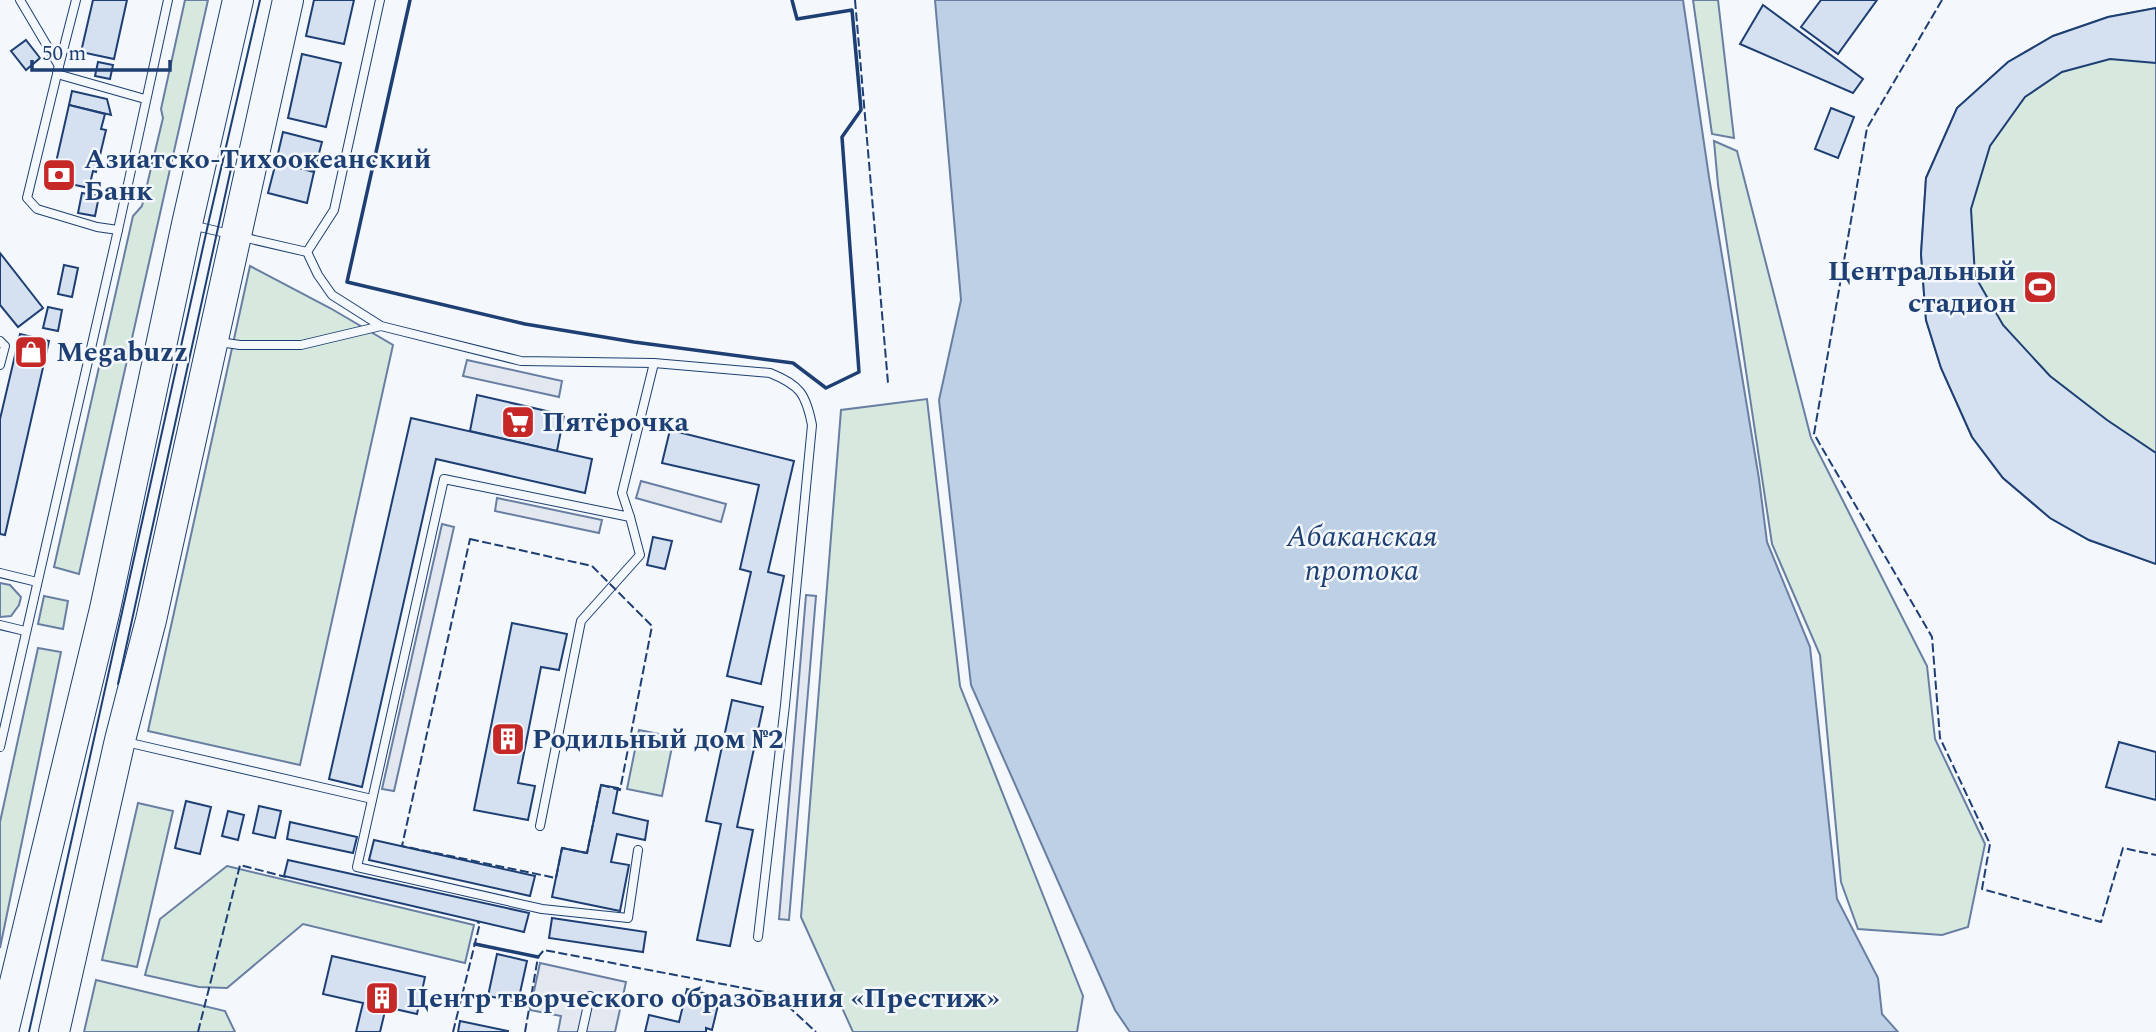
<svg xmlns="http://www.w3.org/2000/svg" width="2156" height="1032" font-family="Spectral,serif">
<rect width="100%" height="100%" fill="#f4f7fb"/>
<g fill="#d7e8df" stroke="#687fa3" stroke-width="2">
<path d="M 185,0 L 208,0 L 79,574 L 54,567 L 133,216 L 142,206 L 163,118 L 161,109 Z"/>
<path d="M 1693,0 L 1718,0 L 1734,138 L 1712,134 Z"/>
<path d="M 2156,8 L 2156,564 L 2089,540 L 2050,518 L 2003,478 L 1972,437 L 1941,368 L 1926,320 L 1921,254 L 1926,178 L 1957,108 L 2008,62 L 2053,36 L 2108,17 Z"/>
<path d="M 1714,141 L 1737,151 L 1811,438 L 1927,666 L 1935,739 L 1985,844 L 1968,927 L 1942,935 L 1858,929 L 1841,882 L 1820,655 L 1772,544 L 1718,185 Z"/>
<path d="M 250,266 L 330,308 L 393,345 L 300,765 L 148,731 Z"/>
<path d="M 927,399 L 960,686 L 1083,996 L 1077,1032 L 853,1032 L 801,917 L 841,410 Z"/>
<path d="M 0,583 L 10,585 L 21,597 L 19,605 L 11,616 L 0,617 Z"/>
<path d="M 44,596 L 68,601 L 63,629 L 38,624 Z"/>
<path d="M 38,648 L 61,652 L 0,948 L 0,822 Z"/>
<path d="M 639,730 L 674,737 L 662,796 L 627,789 Z"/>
<path d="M 138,803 L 173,811 L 137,967 L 102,960 Z"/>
<path d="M 227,866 L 474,925 L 465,963 L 303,924 L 227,988 L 199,987 L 145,975 L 160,919 Z"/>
<path d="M 96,980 L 225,1011 L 235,1032 L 84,1032 Z"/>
</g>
<g fill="#e3e8f0" stroke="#687fa3" stroke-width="2">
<path d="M 467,360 L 562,381 L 559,397 L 463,376 Z"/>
<path d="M 641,481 L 726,504 L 721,522 L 636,498 Z"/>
<path d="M 497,498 L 602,520 L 599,533 L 495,511 Z"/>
<path d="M 442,524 L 454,527 L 394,791 L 382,789 Z"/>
<path d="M 806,595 L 816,596 L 789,920 L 779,919 Z"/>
<path d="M 540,963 L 626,982 L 615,1032 L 558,1032 L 561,1016 L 530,1010 Z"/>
</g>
<path fill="#bed0e5" stroke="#687fa3" stroke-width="2" d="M 935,0 L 1683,0 L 1709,177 L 1759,479 L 1767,542 L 1810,647 L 1837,899 L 1878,978 L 1882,1014 L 1898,1032 L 1130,1032 L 1115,1010 L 971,685 L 939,400 L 961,300 Z"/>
<g fill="#d5e0f0" stroke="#1d3f73" stroke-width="2">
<path d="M 93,0 L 127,0 L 114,59 L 81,52 Z"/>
<path d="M 314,0 L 354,0 L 344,44 L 306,36 Z"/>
<path d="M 1821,0 L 1877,0 L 1838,54 L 1801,27 Z"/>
<path d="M 1763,5 L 1863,79 L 1853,93 L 1740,44 Z"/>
<path d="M 2156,8 L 2156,63 L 2110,59 L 2062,72 L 2025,97 L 1990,146 L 1971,209 L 1975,276 L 2003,325 L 2050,376 L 2107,420 L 2156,453 L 2156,564 L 2089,540 L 2050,518 L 2003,478 L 1972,437 L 1941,368 L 1926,320 L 1921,254 L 1926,178 L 1957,108 L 2008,62 L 2053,36 L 2108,17 Z"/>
<path d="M 26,40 L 40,58 L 26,70 L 11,51 Z"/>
<path d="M 302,54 L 341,63 L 326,127 L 288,118 Z"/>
<path d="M 98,62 L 113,65 L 110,79 L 95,76 Z"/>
<path d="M 72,91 L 107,99 L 111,115 L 69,105 Z"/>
<path d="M 69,105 L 105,114 L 101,129 L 106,130 L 96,172 L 93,171 L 89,188 L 52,180 Z"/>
<path d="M 1831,108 L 1854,117 L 1838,158 L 1815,149 Z"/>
<path d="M 283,132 L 322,142 L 314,172 L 276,162 Z"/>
<path d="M 276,162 L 314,172 L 307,203 L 268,193 Z"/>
<path d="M 82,193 L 99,196 L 95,216 L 78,213 Z"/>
<path d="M 0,253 L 43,308 L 18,327 L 0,305 Z"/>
<path d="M 64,265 L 78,268 L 72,297 L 58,294 Z"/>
<path d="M 48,307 L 62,310 L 58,331 L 43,328 Z"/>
<path d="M 20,334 L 49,341 L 5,535 L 0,534 L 0,419 Z"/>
<path d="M 477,395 L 564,415 L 557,451 L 470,431 Z"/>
<path d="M 411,418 L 592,459 L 585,493 L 436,459 L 362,787 L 329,779 Z"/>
<path d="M 670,430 L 794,461 L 768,572 L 784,576 L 761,684 L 727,676 L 751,572 L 740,569 L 759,485 L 662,463 Z"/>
<path d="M 653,537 L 672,541 L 665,569 L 647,565 Z"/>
<path d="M 512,623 L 567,634 L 559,670 L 541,667 L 518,783 L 535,786 L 528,820 L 474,810 Z"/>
<path d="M 732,700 L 763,707 L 737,827 L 753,830 L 730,946 L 697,940 L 721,824 L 706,821 Z"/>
<path d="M 2119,742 L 2156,752 L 2156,800 L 2106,787 Z"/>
<path d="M 601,785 L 618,788 L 613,813 L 648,821 L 645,840 L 617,834 L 611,862 L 629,865 L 620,911 L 552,897 L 562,848 L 587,853 Z"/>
<path d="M 186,801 L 211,807 L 200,854 L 175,848 Z"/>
<path d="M 259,806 L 281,811 L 275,838 L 253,833 Z"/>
<path d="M 228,811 L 244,815 L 238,840 L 222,836 Z"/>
<path d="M 290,822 L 357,837 L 353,853 L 287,839 Z"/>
<path d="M 374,840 L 535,876 L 530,896 L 369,860 Z"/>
<path d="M 288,860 L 529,913 L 524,932 L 284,876 Z"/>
<path d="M 552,918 L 646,932 L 643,952 L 549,938 Z"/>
<path d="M 497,954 L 527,961 L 518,1002 L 488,996 Z"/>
<path d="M 332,956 L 425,977 L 417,1014 L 386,1007 L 380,1032 L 356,1032 L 363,1003 L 323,994 Z"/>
<path d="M 687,989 L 720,997 L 712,1030 L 706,1028 L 706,1032 L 645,1032 L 649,1015 L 679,1022 Z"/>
<path d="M 460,1021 L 508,1031 L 508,1032 L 458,1032 Z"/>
</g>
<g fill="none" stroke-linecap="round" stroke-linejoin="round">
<g stroke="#1d3f73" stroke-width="10">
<g id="lane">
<path d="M 20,0 L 59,66 L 27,198 L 37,209 L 97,227 L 118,230"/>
<path d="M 76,0 L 57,74 L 145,99"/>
<path d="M 191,225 L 230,234"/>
<path d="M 242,237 L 307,252 L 318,275 L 332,295 L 381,326 L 521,361 L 654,363 L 770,373 C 800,385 806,394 812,425 L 785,705 L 758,937"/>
<path d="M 307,252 L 334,210 L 380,0"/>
<path d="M 0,341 L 5,346 L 0,365"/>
<path d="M 219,342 L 240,345 L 301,345 L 381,326"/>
<path d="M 0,573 L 37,582"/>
<path d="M 0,625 L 25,631"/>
<path d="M 126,742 L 372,799"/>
<path d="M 0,747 L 118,230 L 168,0"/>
<path d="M 540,826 L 581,621 L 640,555 L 630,517"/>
<path d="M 638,850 L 628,918 L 542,909 L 357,867 L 444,479 L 630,517 L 622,493 L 654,363"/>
<path d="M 582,1032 L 590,996"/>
</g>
</g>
<g stroke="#1d3f73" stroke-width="32">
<g id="highway">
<path d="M 3,1032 L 105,609 L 187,224 L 238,0"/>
<path d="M 54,1032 L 120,740 L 151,620 L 288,0"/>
</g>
</g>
<use href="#lane" stroke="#f4f7fb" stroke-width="8"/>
<use href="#highway" stroke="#f4f7fb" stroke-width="30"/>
<g stroke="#1d3f73" stroke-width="2">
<path d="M 118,684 L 232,164"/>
<path d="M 29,1032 L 207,229 L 260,0"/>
</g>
<g stroke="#1d3f73" stroke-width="2" stroke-dasharray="9 3.5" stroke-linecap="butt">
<path d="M 855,0 L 888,383"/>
<path d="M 1942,0 L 1867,128 L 1814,434 L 1932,637 L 1940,738 L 1990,844 L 1982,889 L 2101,922 L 2123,848 L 2156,855"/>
<path d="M 470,539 L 592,566 L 652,626 L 620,790 L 601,785 L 587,853 L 562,848 L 556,878 L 402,846 Z"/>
<path d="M 198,1032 L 240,865 L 286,877"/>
<path d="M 453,1032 L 480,923 L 477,922"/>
<path d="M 525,1032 L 538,957 L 544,950 L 775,994 L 816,1032"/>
</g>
<g stroke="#1d3f73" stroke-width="3.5">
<path d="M 410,0 L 347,282 L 525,324 L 634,342 L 793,363 L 826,388 L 859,372 L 842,137 L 861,110 L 852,10 L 797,19 L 792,0"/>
<path d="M 475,944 L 538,957"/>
</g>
</g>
<defs>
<g id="bank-square" transform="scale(1.75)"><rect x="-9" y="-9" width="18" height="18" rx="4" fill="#c62828" stroke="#f4f7fb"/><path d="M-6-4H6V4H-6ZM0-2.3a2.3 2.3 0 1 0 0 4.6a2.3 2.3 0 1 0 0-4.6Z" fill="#fff"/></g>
<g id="stadium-square" transform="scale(1.75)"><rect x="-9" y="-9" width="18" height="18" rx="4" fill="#c62828" stroke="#f4f7fb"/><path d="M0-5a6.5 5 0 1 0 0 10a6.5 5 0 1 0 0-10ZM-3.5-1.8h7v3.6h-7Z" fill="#fff"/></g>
<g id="shop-square" transform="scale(1.75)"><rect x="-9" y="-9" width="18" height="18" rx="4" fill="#c62828" stroke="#f4f7fb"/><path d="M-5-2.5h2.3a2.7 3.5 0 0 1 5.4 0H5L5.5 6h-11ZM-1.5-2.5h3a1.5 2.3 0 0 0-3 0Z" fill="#fff"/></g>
<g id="supermarket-square" transform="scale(1.75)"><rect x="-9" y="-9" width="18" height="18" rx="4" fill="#c62828" stroke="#f4f7fb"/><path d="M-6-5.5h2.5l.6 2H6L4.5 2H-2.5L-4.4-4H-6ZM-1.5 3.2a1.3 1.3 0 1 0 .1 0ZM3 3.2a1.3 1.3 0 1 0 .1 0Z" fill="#fff"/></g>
<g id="building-square" transform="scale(1.75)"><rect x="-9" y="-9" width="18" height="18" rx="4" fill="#c62828" stroke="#f4f7fb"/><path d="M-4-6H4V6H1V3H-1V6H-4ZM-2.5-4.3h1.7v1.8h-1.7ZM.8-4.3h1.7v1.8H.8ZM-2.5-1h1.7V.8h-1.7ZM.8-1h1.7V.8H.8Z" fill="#fff"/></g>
</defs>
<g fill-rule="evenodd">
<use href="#bank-square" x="59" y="175"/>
<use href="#stadium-square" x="2040" y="287"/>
<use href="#shop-square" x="31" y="352"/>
<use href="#supermarket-square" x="518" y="422"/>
<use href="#building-square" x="508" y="739"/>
<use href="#building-square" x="382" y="998"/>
</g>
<g text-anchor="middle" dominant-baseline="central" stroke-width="5" stroke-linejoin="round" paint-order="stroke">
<g font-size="28" font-weight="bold" fill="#1d3f73" stroke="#f4f7fb" text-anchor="start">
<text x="84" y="159">Азиатско-Тихоокеанский<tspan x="84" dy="32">Банк</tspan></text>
<text x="2016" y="271" text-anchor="end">Центральный<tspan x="2016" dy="32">стадион</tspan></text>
<text x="56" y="352">Megabuzz</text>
<text x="542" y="422">Пятёрочка</text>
<text x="532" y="739">Родильный дом №2</text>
<text x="406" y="998">Центр творческого образования «Престиж»</text>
</g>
<g font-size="30" font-style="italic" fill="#1d3f73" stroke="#f4f7fb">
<text x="1362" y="537">Абаканская<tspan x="1362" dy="34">протока</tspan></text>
</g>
</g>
<path d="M32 60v10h138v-10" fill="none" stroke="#1d3f73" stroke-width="3.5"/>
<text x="42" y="60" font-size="21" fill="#1d3f73" stroke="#f4f7fb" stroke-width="5" paint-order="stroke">50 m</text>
</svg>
